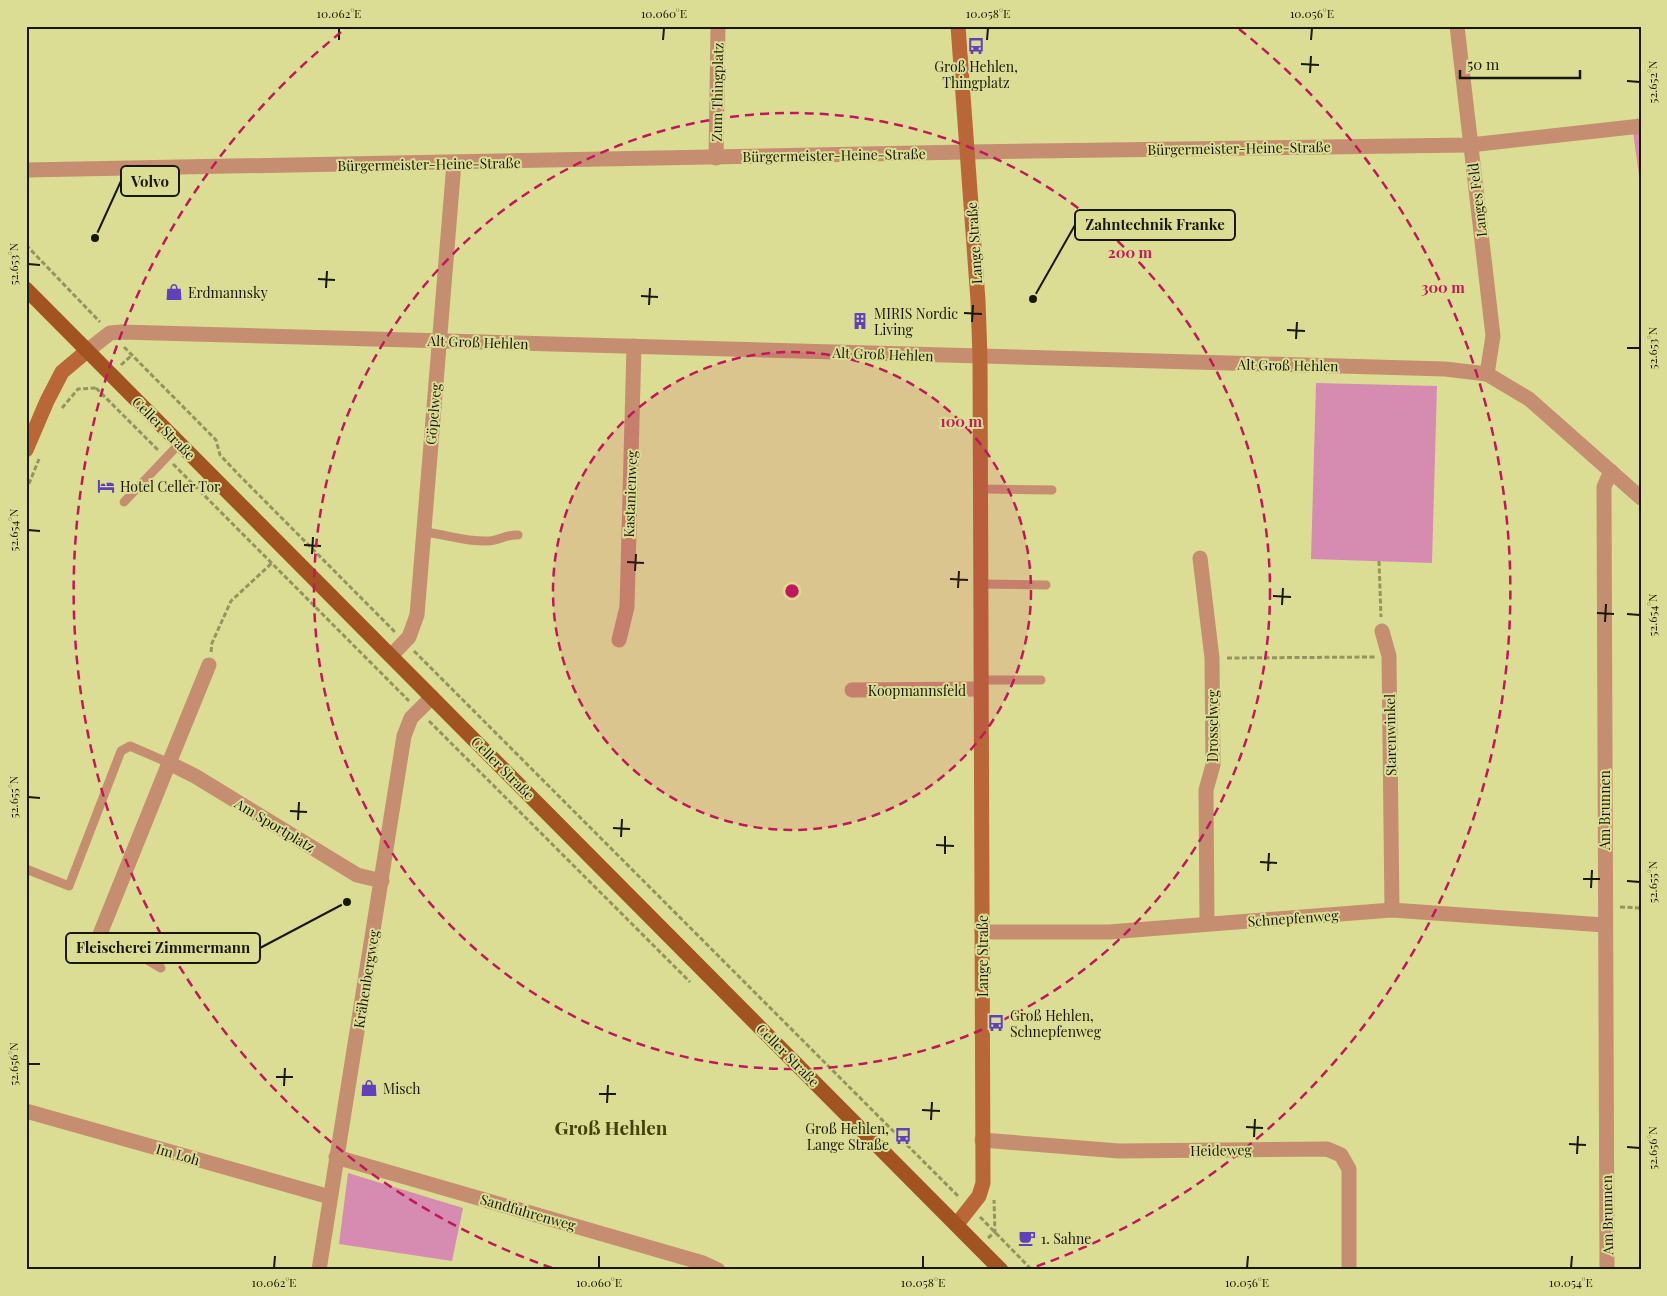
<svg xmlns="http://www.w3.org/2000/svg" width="1667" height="1296" font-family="'Playfair Display',serif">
<rect width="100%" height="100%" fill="#dcdd94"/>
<g fill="#d68cb0">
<path d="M 1641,126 L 1641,189 L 1633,132 Z"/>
<path d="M 1316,383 L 1437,386 L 1432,563 L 1311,559 Z"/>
<path d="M 348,1173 L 463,1208 L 452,1261 L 339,1244 Z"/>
</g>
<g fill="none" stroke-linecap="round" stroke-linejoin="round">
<g stroke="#94955e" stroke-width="3" stroke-dasharray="5 2.5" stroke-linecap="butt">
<path d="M 26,245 L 100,322"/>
<path d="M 124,347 L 216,440 L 220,455 L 241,477 L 396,633"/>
<path d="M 121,365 L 132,355"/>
<path d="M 96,388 L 158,450"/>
<path d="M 62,408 L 78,389 L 96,388"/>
<path d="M 173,464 L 409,701"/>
<path d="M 26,491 L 39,459"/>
<path d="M 1379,561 L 1381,617"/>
<path d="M 414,651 L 959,1197"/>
<path d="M 211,652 L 212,643 L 231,601 L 272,563"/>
<path d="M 1227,658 L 1376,657"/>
<path d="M 429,721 L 690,982"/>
<path d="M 1620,907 L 1641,908"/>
<path d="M 980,1217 L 1032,1270"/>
<path d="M 988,1238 L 995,1232 L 994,1200"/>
</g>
<g stroke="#c68e70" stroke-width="9">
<path d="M 980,489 L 1052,490"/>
<path d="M 124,502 L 180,443"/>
<path d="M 424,532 C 445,534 466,542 487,541 C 498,541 507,534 518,535"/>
<path d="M 980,584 L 1046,585"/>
<path d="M 981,680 L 1041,680"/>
<path d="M 26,869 L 69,886 L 121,751 L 130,746 L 169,763"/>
<path d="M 100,932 L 161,968"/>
</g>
<g stroke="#c68e70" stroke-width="15">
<path d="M 1457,26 L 1493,336 L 1487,374"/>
<path d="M 716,158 L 718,26"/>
<path d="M 26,170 L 967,152 L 1470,145 L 1641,126"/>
<path d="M 87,351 L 110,333 L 121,332 L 1445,369 L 1487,374 L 1529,399 L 1641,498"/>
<path d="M 1200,558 L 1212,658 L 1213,765 L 1206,790 L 1207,924"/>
<path d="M 1382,631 L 1389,656 L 1392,910"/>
<path d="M 619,640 L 627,607 L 634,346"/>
<path d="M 391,656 L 409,637 L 417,615 L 454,163"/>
<path d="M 852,690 L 981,689"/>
<path d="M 169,763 L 209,665"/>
<path d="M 982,932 L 1109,932 L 1392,910 L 1604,925"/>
<path d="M 94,949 L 169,763 L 195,776 L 357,875 L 382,881"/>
<path d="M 26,1111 L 330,1197"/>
<path d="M 982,1140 L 1119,1151 L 1327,1149 L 1341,1155 L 1349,1169 L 1349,1270"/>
<path d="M 336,1157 L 703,1263 L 718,1270"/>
<path d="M 319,1270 L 404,736 L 411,718 L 432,697"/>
<path d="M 1607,1270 L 1604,487 L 1611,471"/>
</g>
<g stroke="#b96738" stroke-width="15">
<path d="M 26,450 L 47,401 L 62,372 L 87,351"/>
<path d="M 957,1224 L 979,1196 L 983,1183 L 980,357 L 978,301 L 958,26"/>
</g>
<path stroke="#a15321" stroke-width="15" d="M 26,289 L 1001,1270"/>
</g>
<path fill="none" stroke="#181800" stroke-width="2" d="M 339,40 L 339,28M 663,40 L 664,28M 987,40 L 988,28M 1311,40 L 1312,28M 1301,64 L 1319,65M 1310,73 L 1311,56M 1627,81 L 1640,82M 28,264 L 40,265M 318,279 L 335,280M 326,288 L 327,271M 641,296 L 658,297M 649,305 L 650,288M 964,313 L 982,314M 972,322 L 973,305M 1287,330 L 1305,331M 1296,339 L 1297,322M 1627,348 L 1640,348M 28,530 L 40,531M 304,545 L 321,546M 312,554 L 313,537M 627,562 L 644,563M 635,571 L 636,554M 950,579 L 968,580M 958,588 L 959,571M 1273,596 L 1291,597M 1282,605 L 1283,588M 1597,613 L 1614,614M 1627,614 L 1640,615M 1605,622 L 1606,604M 28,797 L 40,798M 290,811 L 307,812M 298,820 L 299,802M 613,828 L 630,829M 621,837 L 622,819M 936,845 L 954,846M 945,854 L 945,836M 1260,862 L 1277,863M 1268,871 L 1269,853M 1583,879 L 1600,879M 1627,881 L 1640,882M 1591,888 L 1592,870M 28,1064 L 40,1064M 276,1077 L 293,1077M 284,1086 L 285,1068M 599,1094 L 616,1094M 607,1103 L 608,1085M 922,1110 L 940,1111M 931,1120 L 932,1102M 1246,1127 L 1263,1128M 1254,1137 L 1255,1119M 1569,1144 L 1586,1145M 1627,1147 L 1640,1148M 1577,1154 L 1578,1136M 274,1268 L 275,1256M 599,1268 L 599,1256M 923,1268 L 923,1256M 1247,1268 L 1248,1256M 1571,1268 L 1572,1256"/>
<circle cx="792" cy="591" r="239" fill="#c2185b" fill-opacity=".12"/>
<g fill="none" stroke="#c2185b" stroke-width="2.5" stroke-dasharray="9 6">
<circle cx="792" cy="591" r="239"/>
<circle cx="792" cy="591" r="478"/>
<path d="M552 1268A718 718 0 0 1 345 29M1239 29A718 718 0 0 1 1032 1268"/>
</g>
<defs>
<g id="bus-bare" transform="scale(1.35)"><path d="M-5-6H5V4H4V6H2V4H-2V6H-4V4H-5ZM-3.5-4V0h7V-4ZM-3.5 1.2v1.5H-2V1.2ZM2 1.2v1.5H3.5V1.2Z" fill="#6041ba" stroke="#dcdd94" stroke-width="2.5" paint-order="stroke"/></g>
<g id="shop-bare" transform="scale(1.35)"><path d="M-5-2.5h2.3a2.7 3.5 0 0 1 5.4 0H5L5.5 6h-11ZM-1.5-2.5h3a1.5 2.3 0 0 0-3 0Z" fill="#6041ba" stroke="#dcdd94" stroke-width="2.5" paint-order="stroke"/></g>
<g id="building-bare" transform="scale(1.35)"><path d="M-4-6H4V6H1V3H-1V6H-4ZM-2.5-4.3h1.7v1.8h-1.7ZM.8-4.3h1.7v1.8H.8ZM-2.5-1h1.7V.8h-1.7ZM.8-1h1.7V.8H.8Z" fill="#6041ba" stroke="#dcdd94" stroke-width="2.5" paint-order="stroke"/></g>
<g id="hotel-bare" transform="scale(1.35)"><path d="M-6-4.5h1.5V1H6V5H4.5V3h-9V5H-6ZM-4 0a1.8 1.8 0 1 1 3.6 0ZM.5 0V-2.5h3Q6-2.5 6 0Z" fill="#6041ba" stroke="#dcdd94" stroke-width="2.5" paint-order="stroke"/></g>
<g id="cafe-bare" transform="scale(1.35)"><path d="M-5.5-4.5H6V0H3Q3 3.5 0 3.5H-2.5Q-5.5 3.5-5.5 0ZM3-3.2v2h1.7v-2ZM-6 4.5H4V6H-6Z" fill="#6041ba" stroke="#dcdd94" stroke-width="2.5" paint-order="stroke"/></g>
</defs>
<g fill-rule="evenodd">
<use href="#bus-bare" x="976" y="46"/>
<use href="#shop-bare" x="174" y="292"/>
<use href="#building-bare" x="860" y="321"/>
<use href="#hotel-bare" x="106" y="486"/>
<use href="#bus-bare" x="996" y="1023"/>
<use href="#shop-bare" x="369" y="1088"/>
<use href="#bus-bare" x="903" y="1136"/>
<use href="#cafe-bare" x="1027" y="1238"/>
</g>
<g text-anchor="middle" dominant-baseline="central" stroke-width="4" stroke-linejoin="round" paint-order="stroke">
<g font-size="14" fill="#181800" stroke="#dcdd94" text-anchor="start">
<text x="976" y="66" text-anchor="middle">Groß Hehlen,<tspan x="976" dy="16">Thingplatz</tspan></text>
<text x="188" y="292">Erdmannsky</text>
<text x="874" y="313">MIRIS Nordic<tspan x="874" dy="16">Living</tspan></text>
<text x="120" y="486">Hotel Celler Tor</text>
<text x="1010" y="1015">Groß Hehlen,<tspan x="1010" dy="16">Schnepfenweg</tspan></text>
<text x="383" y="1088">Misch</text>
<text x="889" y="1128" text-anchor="end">Groß Hehlen,<tspan x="889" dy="16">Lange Straße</tspan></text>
<text x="1041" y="1238">1. Sahne</text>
</g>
<g font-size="14" fill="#181800" stroke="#dcdd94">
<text transform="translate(717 92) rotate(-89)">Zum Thingplatz</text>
<text transform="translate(1239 148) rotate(-1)">Bürgermeister-Heine-Straße</text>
<text transform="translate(834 155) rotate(-1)">Bürgermeister-Heine-Straße</text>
<text transform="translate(429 164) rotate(-1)">Bürgermeister-Heine-Straße</text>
<text transform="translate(1477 200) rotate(-97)">Langes Feld</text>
<text transform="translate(974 243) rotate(-94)">Lange Straße</text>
<text transform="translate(478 342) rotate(2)">Alt Groß Hehlen</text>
<text transform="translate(883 354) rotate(2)">Alt Groß Hehlen</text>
<text transform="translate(1288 365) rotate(1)">Alt Groß Hehlen</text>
<text transform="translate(433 414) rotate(-85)">Göpelweg</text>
<text transform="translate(164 428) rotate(45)">Celler Straße</text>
<text transform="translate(630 494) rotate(-88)">Kastanienweg</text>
<text x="917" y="690">Koopmannsfeld</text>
<text transform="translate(1212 726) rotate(-90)">Drosselweg</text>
<text transform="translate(1390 735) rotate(-91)">Starenwinkel</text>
<text transform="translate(503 768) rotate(45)">Celler Straße</text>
<text transform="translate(1604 810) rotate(-90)">Am Brunnen</text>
<text transform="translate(275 825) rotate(31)">Am Sportplatz</text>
<text transform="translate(1293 918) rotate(-4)">Schnepfenweg</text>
<text transform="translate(982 956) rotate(-90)">Lange Straße</text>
<text transform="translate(366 979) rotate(-81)">Krähenbergweg</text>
<text transform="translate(788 1055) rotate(45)">Celler Straße</text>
<text transform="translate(1221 1150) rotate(-1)">Heideweg</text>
<text transform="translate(178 1154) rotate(16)">Im Loh</text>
<text transform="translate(528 1212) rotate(16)">Sandfuhrenweg</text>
<text transform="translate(1607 1215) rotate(-91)">Am Brunnen</text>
</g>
<g font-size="19" font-weight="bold" fill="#434308" stroke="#dcdd94">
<text x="611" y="1127">Groß Hehlen</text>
</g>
</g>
<circle cx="792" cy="591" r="8" fill="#c2185b" stroke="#dcdd94" stroke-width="2.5"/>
<g font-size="15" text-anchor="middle" font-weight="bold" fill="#c2185b" stroke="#dcdd94" stroke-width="4" stroke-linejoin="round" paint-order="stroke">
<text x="1130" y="258">200 m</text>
<text x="1443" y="293">300 m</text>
<text x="961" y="427">100 m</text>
</g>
<path fill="none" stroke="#181800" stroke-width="2" d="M95 238L121 181M1033 299L1075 225M347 902L260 948"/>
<g fill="#181800" stroke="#dcdd94" stroke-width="2">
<circle cx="95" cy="238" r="5"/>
<circle cx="1033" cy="299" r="5"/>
<circle cx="347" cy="902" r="5"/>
</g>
<g fill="#dcdd94" stroke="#181800" stroke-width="2">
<rect x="121" y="166" width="58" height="30" rx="5"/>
<rect x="1075" y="210" width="160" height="30" rx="5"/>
<rect x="66" y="933" width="194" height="30" rx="5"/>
</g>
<g font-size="15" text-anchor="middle" font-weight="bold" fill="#181800">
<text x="150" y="187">Volvo</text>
<text x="1155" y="230">Zahntechnik Franke</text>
<text x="163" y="953">Fleischerei Zimmermann</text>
</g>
<rect width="1667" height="1296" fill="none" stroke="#dcdd94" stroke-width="55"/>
<path d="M1460 70v8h120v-8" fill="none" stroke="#181800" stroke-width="2.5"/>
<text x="1467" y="70" font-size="15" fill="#181800" stroke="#dcdd94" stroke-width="4" paint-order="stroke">50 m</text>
<rect x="28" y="28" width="1612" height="1240" fill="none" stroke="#181800" stroke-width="2"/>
<g font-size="12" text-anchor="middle" fill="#181800">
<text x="339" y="18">10.062°E</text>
<text x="664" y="18">10.060°E</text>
<text x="988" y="18">10.058°E</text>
<text x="1312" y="18">10.056°E</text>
<text transform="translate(1653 82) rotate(-90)" y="4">52.652°N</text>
<text transform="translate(14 264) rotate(-90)" y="4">52.653°N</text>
<text transform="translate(1653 348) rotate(-90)" y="4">52.653°N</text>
<text transform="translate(14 530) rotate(-90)" y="4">52.654°N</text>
<text transform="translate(1653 615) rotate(-90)" y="4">52.654°N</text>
<text transform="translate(14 797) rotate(-90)" y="4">52.655°N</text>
<text transform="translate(1653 882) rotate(-90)" y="4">52.655°N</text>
<text transform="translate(14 1064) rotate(-90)" y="4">52.656°N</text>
<text transform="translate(1653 1148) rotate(-90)" y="4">52.656°N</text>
<text x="274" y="1287">10.062°E</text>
<text x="599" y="1287">10.060°E</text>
<text x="923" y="1287">10.058°E</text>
<text x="1247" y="1287">10.056°E</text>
<text x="1571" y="1287">10.054°E</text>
</g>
</svg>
